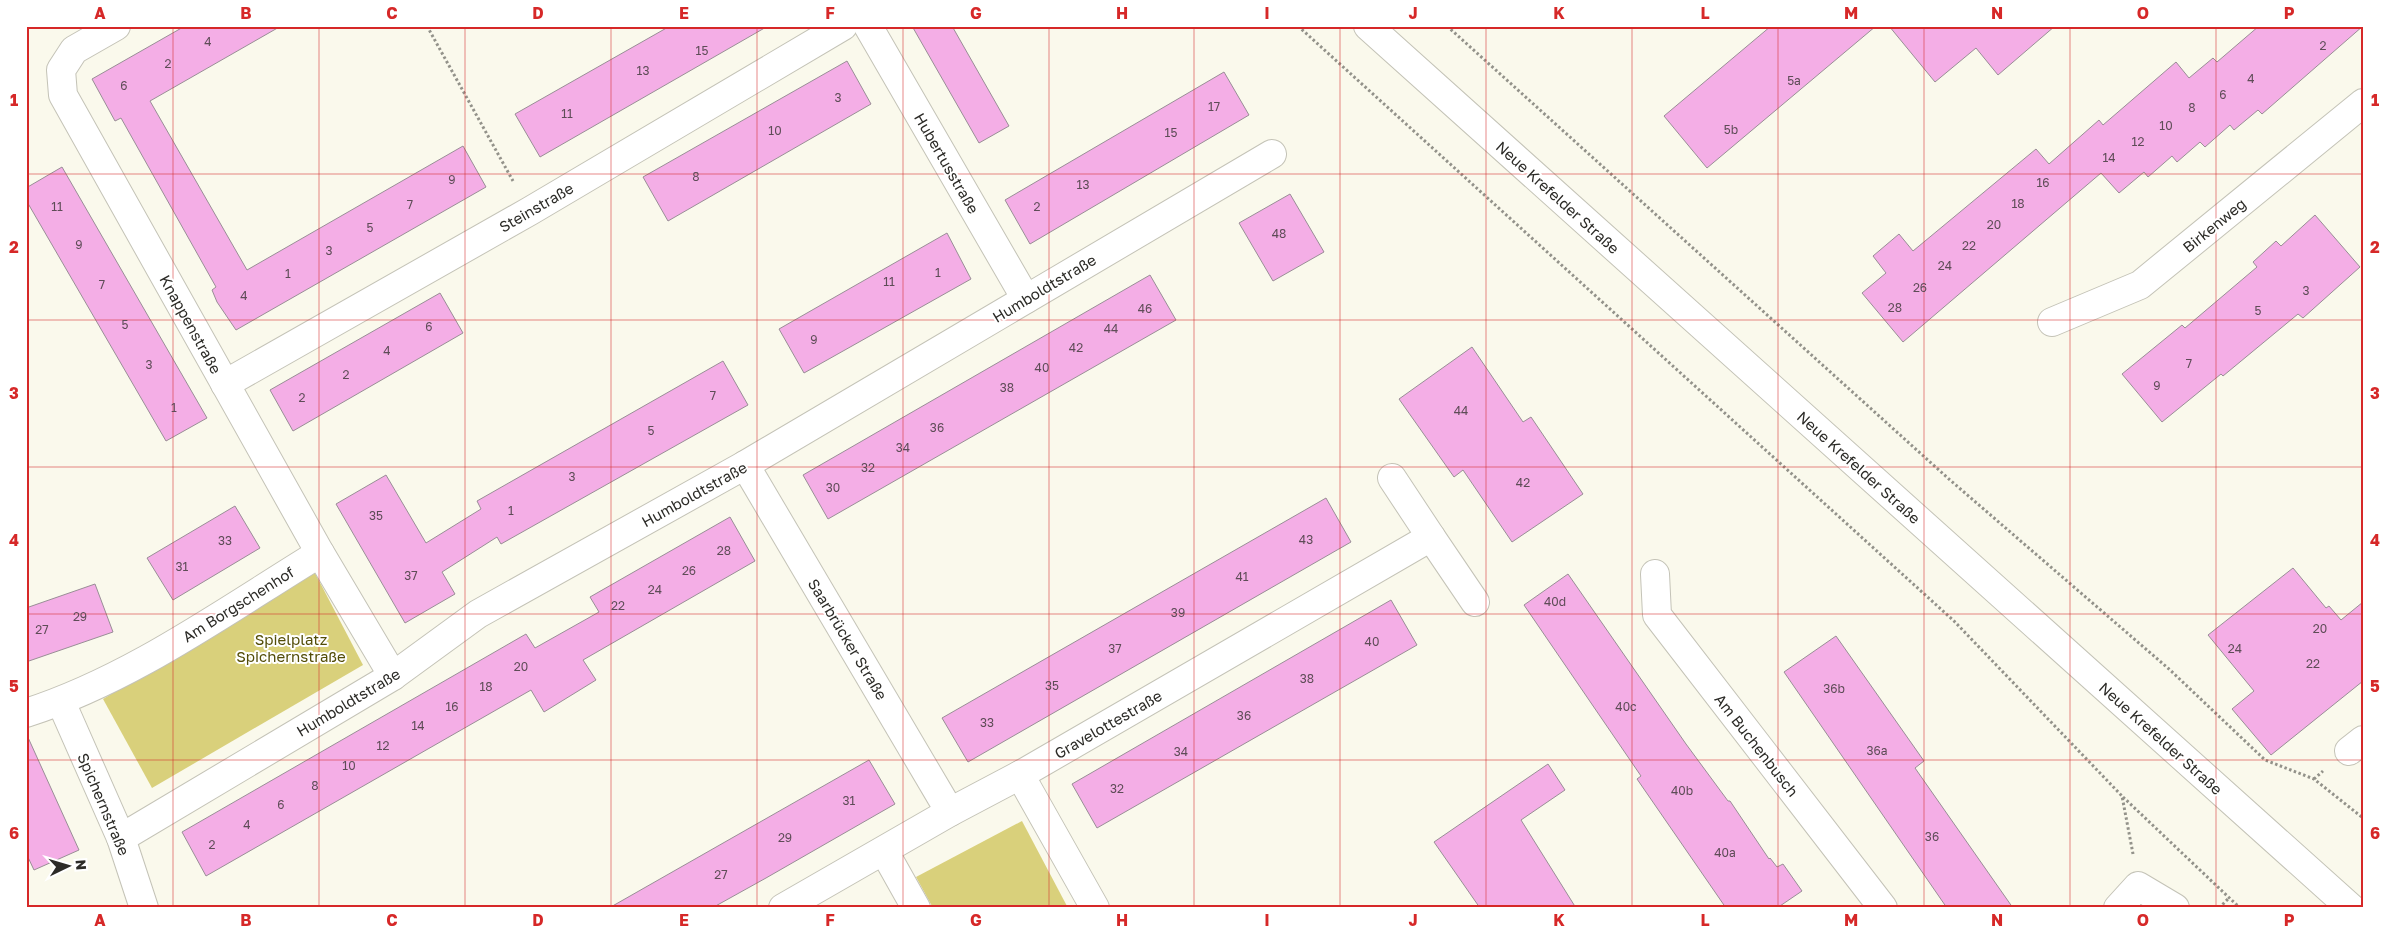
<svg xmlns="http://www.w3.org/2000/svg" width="2389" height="934" font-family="'Golos Text',sans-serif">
<rect width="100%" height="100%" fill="#faf9ec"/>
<g fill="#d9d07b">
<path d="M 315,573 L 363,665 L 152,788 L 103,699 Z"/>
<path d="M 1022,821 L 1068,908 L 933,908 L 916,877 Z"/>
</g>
<g fill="#f4aee6" stroke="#998e96">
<path d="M 185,26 L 281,26 L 150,101 L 247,270 L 463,146 L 486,187 L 236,330 L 217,302 L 212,290 L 216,287 L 121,118 L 115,121 L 92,79 Z"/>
<path d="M 670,26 L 768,26 L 540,157 L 515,114 Z"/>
<path d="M 912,26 L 952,26 L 1009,126 L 979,143 Z"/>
<path d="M 1771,26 L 1876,26 L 1707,168 L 1664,116 Z"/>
<path d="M 1889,26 L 2055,26 L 1998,75 L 1976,48 L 1935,82 Z"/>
<path d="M 2259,26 L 2363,26 L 2262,114 L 2258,110 L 2234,130 L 2230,125 L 2205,147 L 2200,142 L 2177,162 L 2172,156 L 2148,177 L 2144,172 L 2119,193 L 2101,173 L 1903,342 L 1862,293 L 1886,273 L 1873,256 L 1899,234 L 1913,251 L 2036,149 L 2049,164 L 2099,120 L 2103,125 L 2176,62 L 2189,78 L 2213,58 L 2217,62 Z"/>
<path d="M 847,61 L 871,104 L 668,221 L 643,177 Z"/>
<path d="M 1224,72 L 1249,115 L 1030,244 L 1005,200 Z"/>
<path d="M 62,167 L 207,418 L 166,441 L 26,200 L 26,188 Z"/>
<path d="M 1290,194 L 1324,252 L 1273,281 L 1239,223 Z"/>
<path d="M 2315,215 L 2360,267 L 2303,318 L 2298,314 L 2223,376 L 2221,374 L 2162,422 L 2122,374 L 2182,325 L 2185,328 L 2257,267 L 2253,262 L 2276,241 L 2281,246 Z"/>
<path d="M 947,233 L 971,279 L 804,373 L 779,329 Z"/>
<path d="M 1150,275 L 1176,320 L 828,519 L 803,475 Z"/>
<path d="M 440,293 L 463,333 L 293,431 L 270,390 Z"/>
<path d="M 1472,347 L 1523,422 L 1531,417 L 1583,494 L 1512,542 L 1463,470 L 1454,477 L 1399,399 Z"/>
<path d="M 723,361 L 748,405 L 501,544 L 497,537 L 442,572 L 455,594 L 405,623 L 336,504 L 386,475 L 426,543 L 481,509 L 477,501 Z"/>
<path d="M 1326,498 L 1351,542 L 968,762 L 942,718 Z"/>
<path d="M 235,506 L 260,548 L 173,600 L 147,558 Z"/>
<path d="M 730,517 L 755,561 L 583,660 L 596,680 L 544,712 L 531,690 L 206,876 L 182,832 L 526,634 L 535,648 L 599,612 L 590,597 Z"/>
<path d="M 2293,568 L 2326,608 L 2329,606 L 2341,620 L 2363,602 L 2363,681 L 2271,755 L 2232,709 L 2254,691 L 2208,635 Z"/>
<path d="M 1568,574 L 1686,744 L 1728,801 L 1730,801 L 1769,859 L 1770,858 L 1777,867 L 1783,864 L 1802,891 L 1777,908 L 1726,908 L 1637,779 L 1641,776 L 1524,605 Z"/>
<path d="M 95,584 L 113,632 L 26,662 L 26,608 Z"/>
<path d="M 1391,600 L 1417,645 L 1097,828 L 1072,784 Z"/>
<path d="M 1836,636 L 1924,761 L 1915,768 L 2013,908 L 1947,908 L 1784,672 Z"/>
<path d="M 26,733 L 79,850 L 34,870 L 26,853 Z"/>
<path d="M 869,760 L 895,804 L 766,878 L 712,908 L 609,908 Z"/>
<path d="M 1548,764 L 1565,790 L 1521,820 L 1576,908 L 1480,908 L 1434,842 Z"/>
</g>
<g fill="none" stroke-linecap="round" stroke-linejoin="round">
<g stroke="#c4c3b7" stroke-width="30">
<g id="minor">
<path d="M 116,26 L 74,50 L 61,70 L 63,95 L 320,553 L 393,676"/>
<path d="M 868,26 L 1026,299"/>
<path d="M 2052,322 L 2140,285 L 2363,103"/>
<path d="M 225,384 L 530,211 L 843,26"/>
<path d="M 745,465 L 950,812"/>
<path d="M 1392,478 L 1431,537"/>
<path d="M 1655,574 L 1657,615 L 1883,908"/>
<path d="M 61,702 L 121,838 L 144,908"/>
<path d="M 26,713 C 132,679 225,611 320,553"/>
<path d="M 2349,751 L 2363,740"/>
<path d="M 1020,775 L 1095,908"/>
<path d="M 121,838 L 393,676 L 478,614 L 745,465 L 1272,154"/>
<path d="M 884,851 L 916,908"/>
<path d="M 783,908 L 950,812 L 1020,775 L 1431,537 L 1475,602"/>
<path d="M 2118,908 L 2138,886 L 2175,908"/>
</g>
</g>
<g stroke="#c4c3b7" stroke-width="30">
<path id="major" d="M 1368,26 L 2351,908"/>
</g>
<g stroke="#93928a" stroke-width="3" stroke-dasharray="2.5 2.5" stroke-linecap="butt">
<path d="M 427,26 L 513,181"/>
<path d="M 1298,26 L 1954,621 L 2122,796 L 2133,854"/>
<path d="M 1447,26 L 1950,480 L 2169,669 L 2265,760 L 2314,779 L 2363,818"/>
<path d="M 2314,779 L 2323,771"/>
<path d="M 2123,797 L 2240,908"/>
<path d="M 2219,908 L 2229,898"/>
</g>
<use href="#minor" stroke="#fff" stroke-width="28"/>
<use href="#major" stroke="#fff" stroke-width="28"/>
</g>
<path fill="none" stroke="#d62828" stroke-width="1" stroke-opacity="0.55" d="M 173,26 L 173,908M 319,26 L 319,908M 465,26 L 465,908M 611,26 L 611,908M 757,26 L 757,908M 903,26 L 903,908M 1049,26 L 1049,908M 1194,26 L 1194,908M 1340,26 L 1340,908M 1486,26 L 1486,908M 1632,26 L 1632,908M 1778,26 L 1778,908M 1924,26 L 1924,908M 2070,26 L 2070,908M 2216,26 L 2216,908M 26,174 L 2363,174M 26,320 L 2363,320M 26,467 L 2363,467M 26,614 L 2363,614M 26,760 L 2363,760"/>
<g text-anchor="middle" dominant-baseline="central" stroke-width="4" stroke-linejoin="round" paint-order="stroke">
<g font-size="12" fill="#5e4c57">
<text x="208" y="41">4</text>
<text x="2323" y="45">2</text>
<text x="702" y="50">15</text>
<text x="168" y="63">2</text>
<text x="643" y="70">13</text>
<text x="2251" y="78">4</text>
<text x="1794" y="80">5a</text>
<text x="124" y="85">6</text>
<text x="2223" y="94">6</text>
<text x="838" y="97">3</text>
<text x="1214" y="106">17</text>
<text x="2192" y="107">8</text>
<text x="567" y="113">11</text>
<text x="2166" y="125">10</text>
<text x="1731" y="129">5b</text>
<text x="775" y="130">10</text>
<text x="1171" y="132">15</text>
<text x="2138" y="141">12</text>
<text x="2109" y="157">14</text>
<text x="696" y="176">8</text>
<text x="452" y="179">9</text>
<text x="2043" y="182">16</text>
<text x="1083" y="184">13</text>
<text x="2018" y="203">18</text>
<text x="410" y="204">7</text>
<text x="57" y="206">11</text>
<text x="1037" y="206">2</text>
<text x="1994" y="224">20</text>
<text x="370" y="227">5</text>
<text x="1279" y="233">48</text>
<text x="79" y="244">9</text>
<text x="1969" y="245">22</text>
<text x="329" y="250">3</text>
<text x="1945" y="265">24</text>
<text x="938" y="272">1</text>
<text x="288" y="273">1</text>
<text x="889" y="281">11</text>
<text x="102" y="284">7</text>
<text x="1920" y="287">26</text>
<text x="2306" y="290">3</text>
<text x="244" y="295">4</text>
<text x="1895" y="307">28</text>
<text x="1145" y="308">46</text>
<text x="2258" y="310">5</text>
<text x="125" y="324">5</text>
<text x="429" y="326">6</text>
<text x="1111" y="328">44</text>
<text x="814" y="339">9</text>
<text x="1076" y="347">42</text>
<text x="387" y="350">4</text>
<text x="2189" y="363">7</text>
<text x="149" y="364">3</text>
<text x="1042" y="367">40</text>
<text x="346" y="374">2</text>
<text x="2157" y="385">9</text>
<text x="1007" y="387">38</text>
<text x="713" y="395">7</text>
<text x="302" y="397">2</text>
<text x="174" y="407">1</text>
<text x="1461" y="410">44</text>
<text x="937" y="427">36</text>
<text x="651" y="430">5</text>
<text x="903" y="447">34</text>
<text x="868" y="467">32</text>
<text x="572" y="476">3</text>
<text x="1523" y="482">42</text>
<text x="833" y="487">30</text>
<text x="511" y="510">1</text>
<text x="376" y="515">35</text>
<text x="1306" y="539">43</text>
<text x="225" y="540">33</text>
<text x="724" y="550">28</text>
<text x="182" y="566">31</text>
<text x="689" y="570">26</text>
<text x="411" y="575">37</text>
<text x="1242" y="576">41</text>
<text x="655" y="589">24</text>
<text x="1555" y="601">40d</text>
<text x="618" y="605">22</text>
<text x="1178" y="612">39</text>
<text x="80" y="616">29</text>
<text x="2320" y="628">20</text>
<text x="42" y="629">27</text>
<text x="1372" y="641">40</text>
<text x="1115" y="648">37</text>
<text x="2235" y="648">24</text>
<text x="2313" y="663">22</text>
<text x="521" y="666">20</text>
<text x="1307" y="678">38</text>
<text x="1052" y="685">35</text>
<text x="486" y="686">18</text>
<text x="1834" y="688">36b</text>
<text x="452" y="706">16</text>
<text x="1626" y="706">40c</text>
<text x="1244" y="715">36</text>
<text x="987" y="722">33</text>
<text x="418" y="725">14</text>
<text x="383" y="745">12</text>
<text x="1877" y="750">36a</text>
<text x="1181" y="751">34</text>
<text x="349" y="765">10</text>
<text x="315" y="785">8</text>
<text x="1117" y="788">32</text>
<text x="1682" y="790">40b</text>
<text x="849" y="800">31</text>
<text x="281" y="804">6</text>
<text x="247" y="824">4</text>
<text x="1932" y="836">36</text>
<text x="785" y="837">29</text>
<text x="212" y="844">2</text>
<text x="1725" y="852">40a</text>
<text x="721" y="874">27</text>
</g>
<g font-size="15" fill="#2c2b27" stroke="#fff">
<text transform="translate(947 163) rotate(60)">Hubertusstraße</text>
<text transform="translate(1558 197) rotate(42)">Neue Krefelder Straße</text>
<text transform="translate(536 207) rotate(-30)">Steinstraße</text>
<text transform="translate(2214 225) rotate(-39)">Birkenweg</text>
<text transform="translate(1044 288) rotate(-31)">Humboldtstraße</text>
<text transform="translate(191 324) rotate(61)">Knappenstraße</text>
<text transform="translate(1859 467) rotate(42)">Neue Krefelder Straße</text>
<text transform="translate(694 494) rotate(-29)">Humboldtstraße</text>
<text transform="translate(238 604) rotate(-32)">Am Borgschenhof</text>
<text transform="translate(848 639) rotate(59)">Saarbrücker Straße</text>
<text transform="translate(348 702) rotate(-31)">Humboldtstraße</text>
<text transform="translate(1108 724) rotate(-30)">Gravelottestraße</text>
<text transform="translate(2161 738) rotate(42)">Neue Krefelder Straße</text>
<text transform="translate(1757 745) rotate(52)">Am Buchenbusch</text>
<text transform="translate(104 804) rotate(67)">Spichernstraße</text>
</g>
<g font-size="15" fill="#534d08" stroke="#fff">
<text x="291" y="639">Spielplatz<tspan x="291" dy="17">Spichernstraße</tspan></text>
</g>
</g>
<rect width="2389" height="934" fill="none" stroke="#ffffff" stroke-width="55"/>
<g transform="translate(68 866) rotate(85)" stroke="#ffffff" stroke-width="4" paint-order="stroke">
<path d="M0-4L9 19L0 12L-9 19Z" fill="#2c2b27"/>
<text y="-8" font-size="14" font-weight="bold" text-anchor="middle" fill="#2c2b27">N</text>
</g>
<rect x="28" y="28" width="2334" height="878" fill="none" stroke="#d62828" stroke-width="2"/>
<g font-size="16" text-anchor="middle" font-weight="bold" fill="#d62828">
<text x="100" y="19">A</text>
<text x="246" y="19">B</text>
<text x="392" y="19">C</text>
<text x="538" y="19">D</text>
<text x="684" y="19">E</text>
<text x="830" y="19">F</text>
<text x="976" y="19">G</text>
<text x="1122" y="19">H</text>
<text x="1267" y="19">I</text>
<text x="1413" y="19">J</text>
<text x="1559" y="19">K</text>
<text x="1705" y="19">L</text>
<text x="1851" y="19">M</text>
<text x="1997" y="19">N</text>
<text x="2143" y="19">O</text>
<text x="2289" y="19">P</text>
<text x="14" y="106">1</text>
<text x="2375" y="106">1</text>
<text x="14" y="253">2</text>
<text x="2375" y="253">2</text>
<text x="14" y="399">3</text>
<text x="2375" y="399">3</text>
<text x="14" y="546">4</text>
<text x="2375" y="546">4</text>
<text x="14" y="692">5</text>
<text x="2375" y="692">5</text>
<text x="14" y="839">6</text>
<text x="2375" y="839">6</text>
<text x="100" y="926">A</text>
<text x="246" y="926">B</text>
<text x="392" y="926">C</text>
<text x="538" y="926">D</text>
<text x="684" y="926">E</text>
<text x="830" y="926">F</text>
<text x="976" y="926">G</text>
<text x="1122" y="926">H</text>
<text x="1267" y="926">I</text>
<text x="1413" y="926">J</text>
<text x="1559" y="926">K</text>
<text x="1705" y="926">L</text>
<text x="1851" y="926">M</text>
<text x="1997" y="926">N</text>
<text x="2143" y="926">O</text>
<text x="2289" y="926">P</text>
</g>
</svg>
